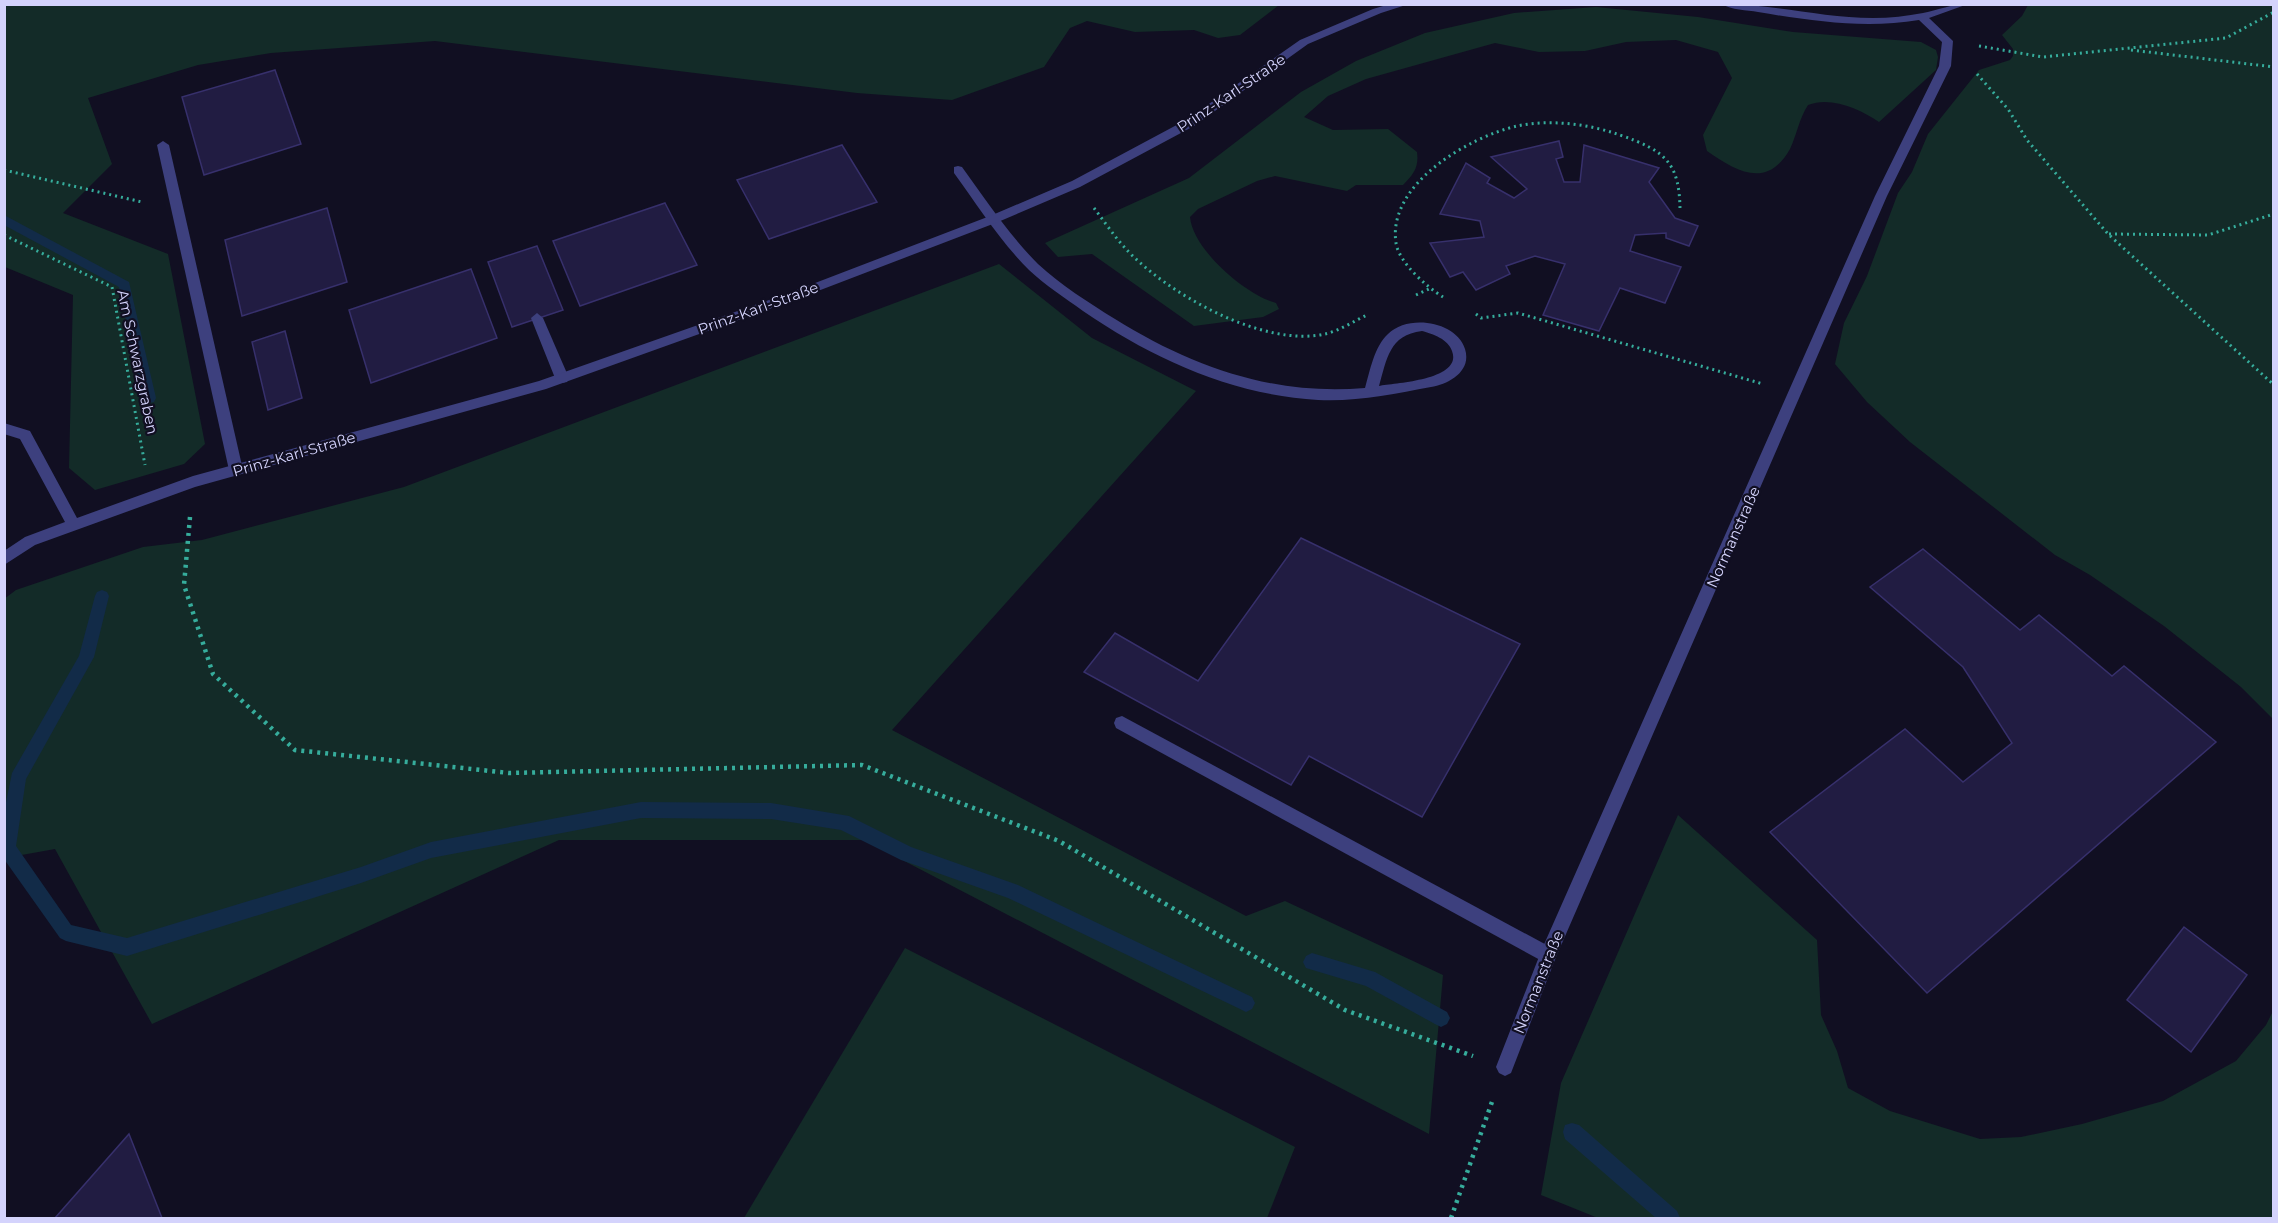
<svg xmlns="http://www.w3.org/2000/svg" width="2278" height="1223" font-family="Montserrat,sans-serif">
<rect width="100%" height="100%" fill="#110f22"/>
<g fill="#132b28">
<path d="M 4,5 L 5,4 L 1279,5 L 1240,35 L 1218,38 L 1194,30 L 1135,32 L 1087,21 L 1070,28 L 1044,67 L 952,100 L 857,93 L 435,41 L 271,53 L 198,65 L 88,98 L 112,164 L 63,213 L 168,254 L 205,444 L 184,464 L 95,490 L 69,468 L 73,295 L 5,267 Z"/>
<path d="M 2028,5 L 2273,5 L 2273,719 L 2241,687 L 2164,626 L 2090,575 L 2055,555 L 1910,442 L 1867,402 L 1835,364 L 1844,323 L 1867,276 L 1898,193 L 1912,172 L 1928,134 L 1979,70 L 2010,60 L 2013,56 L 2013,49 L 2002,35 L 2022,16 Z"/>
<path d="M 1596,7 L 1698,17 L 1793,32 L 1921,42 L 1936,50 L 1938,57 L 1936,70 L 1879,122 C 1860,109 1831,96 1808,105 C 1799,119 1797,134 1790,149 C 1767,190 1736,171 1707,151 L 1703,135 L 1732,78 L 1718,52 L 1676,40 L 1626,42 L 1585,51 L 1539,52 L 1495,43 L 1366,79 L 1328,96 L 1304,117 L 1333,130 L 1388,129 L 1417,152 C 1419,167 1414,174 1403,185 L 1356,185 L 1347,191 L 1275,176 L 1257,181 L 1198,209 L 1190,217 C 1193,250 1246,295 1276,303 L 1279,309 L 1263,317 L 1194,326 L 1092,254 L 1058,257 L 1045,243 L 1189,178 L 1301,92 L 1356,61 L 1425,33 L 1514,13 Z"/>
<path d="M 999,264 L 1092,338 L 1196,391 L 892,730 L 1246,916 L 1285,901 L 1443,975 L 1429,1134 L 864,840 L 559,840 L 152,1024 L 55,849 L 5,858 L 4,599 L 16,590 L 143,547 L 202,540 L 404,487 Z"/>
<path d="M 1678,815 L 1817,940 L 1821,1015 L 1837,1051 L 1848,1088 L 1890,1111 L 1980,1139 L 2021,1137 L 2082,1124 L 2163,1101 L 2236,1061 L 2266,1025 L 2273,1011 L 2273,1218 L 1598,1218 L 1541,1195 L 1561,1083 Z"/>
<path d="M 905,948 L 1295,1147 L 1267,1218 L 744,1218 Z"/>
</g>
<g fill="none" stroke-linecap="round" stroke-linejoin="round">
<g fill="#122b48" fill-rule="evenodd">
<path d="M 4,215 L 129,282 L 156,398 L 154,402 L 149,403 L 142,398 L 119,287 L 4,225 Z"/>
<path d="M 102,590 L 107,592 L 109,596 L 94,657 L 26,779 L 16,846 L 71,925 L 127,938 L 361,867 L 431,842 L 641,802 L 771,803 L 849,816 L 911,847 L 1018,885 L 1252,997 L 1255,1003 L 1252,1009 L 1246,1012 L 1240,1009 L 1008,898 L 901,860 L 841,830 L 771,819 L 641,818 L 431,858 L 361,883 L 127,956 L 66,941 L 60,938 L 4,859 L 4,812 L 12,773 L 79,656 L 95,596 L 97,592 Z"/>
<path d="M 1312,953 L 1375,972 L 1447,1012 L 1450,1018 L 1447,1024 L 1441,1027 L 1435,1024 L 1366,986 L 1306,968 L 1303,962 L 1306,956 Z"/>
<path d="M 1572,1123 L 1579,1125 L 1677,1211 L 1680,1218 L 1656,1218 L 1565,1139 L 1563,1132 L 1565,1125 Z"/>
</g>
</g>
<g fill="#211c42" stroke="#37306c" stroke-width="1.5">
<path d="M 275,70 L 301,144 L 204,175 L 182,97 Z"/>
<path d="M 1559,141 L 1563,157 L 1556,159 L 1564,182 L 1580,182 L 1584,145 L 1659,168 L 1649,182 L 1675,218 L 1698,226 L 1689,246 L 1666,238 L 1666,233 L 1635,235 L 1630,251 L 1681,267 L 1665,303 L 1620,288 L 1599,331 L 1543,315 L 1565,264 L 1535,256 L 1506,266 L 1510,274 L 1476,290 L 1463,272 L 1450,277 L 1430,243 L 1484,237 L 1480,221 L 1440,214 L 1466,163 L 1490,178 L 1487,183 L 1514,198 L 1527,189 L 1491,157 Z"/>
<path d="M 842,145 L 877,202 L 769,239 L 737,180 Z"/>
<path d="M 665,203 L 697,265 L 580,306 L 553,241 Z"/>
<path d="M 327,208 L 347,282 L 242,316 L 225,240 Z"/>
<path d="M 537,246 L 563,310 L 512,327 L 488,262 Z"/>
<path d="M 471,269 L 497,338 L 371,383 L 349,310 Z"/>
<path d="M 285,331 L 302,398 L 268,410 L 252,342 Z"/>
<path d="M 1301,538 L 1520,644 L 1422,817 L 1309,756 L 1291,785 L 1084,672 L 1115,633 L 1198,681 Z"/>
<path d="M 1923,549 L 2020,630 L 2039,615 L 2112,676 L 2124,666 L 2216,742 L 1927,993 L 1770,832 L 1905,729 L 1963,782 L 2012,743 L 1963,667 L 1870,587 Z"/>
<path d="M 2184,927 L 2247,975 L 2191,1052 L 2127,1000 Z"/>
<path d="M 129,1134 L 162,1218 L 55,1218 Z"/>
</g>
<g fill="none" stroke-linecap="round" stroke-linejoin="round">
<g stroke="#36ad9c" stroke-width="3" stroke-dasharray="2 4" stroke-linecap="butt">
<path d="M 1979,46 L 2043,57 L 2226,38 L 2274,12"/>
<path d="M 2131,50 L 2274,67"/>
<path d="M 1977,74 L 2008,109 L 2027,140 L 2108,234 L 2274,385"/>
<path d="M 4,170 L 142,202"/>
<path d="M 1094,208 C 1104,221 1114,236 1125,248 C 1166,293 1263,348 1325,334 C 1339,331 1354,321 1367,315"/>
<path d="M 2109,234 L 2208,235 L 2274,214"/>
<path d="M 4,235 L 112,287 L 145,465"/>
<path d="M 1416,295 L 1429,289"/>
<path d="M 1443,297 C 1427,287 1399,263 1396,243 C 1387,184 1469,137 1517,126 C 1550,119 1589,124 1620,135 C 1666,151 1680,163 1680,212"/>
<path d="M 1476,314 L 1481,318 L 1518,313 L 1763,384"/>
<path d="M 190,519 L 190,516"/>
</g>
<g stroke="#36ad9c" stroke-width="4.5" stroke-dasharray="3 5" stroke-linecap="butt">
<path d="M 190,517 L 184,585 L 213,674 L 295,750 L 509,773 L 862,765 L 1059,841 L 1345,1010 L 1473,1056"/>
<path d="M 1451,1218 L 1493,1099"/>
</g>
<g fill="#3d407e" fill-rule="evenodd">
<path d="M 163,141 L 169,145 L 243,470 L 236,476 L 229,470 L 157,145 Z"/>
<path d="M 958,166 L 962,167 C 986,200 1009,235 1038,264 C 1061,285 1089,303 1115,319 C 1192,367 1274,396 1365,388 C 1370,371 1374,347 1388,334 C 1408,314 1456,321 1465,349 C 1472,371 1449,384 1431,387 C 1394,394 1356,402 1318,400 C 1232,395 1153,359 1083,311 C 1065,298 1045,285 1029,270 C 1000,241 978,206 954,173 L 954,167 ZM 1422,331 C 1433,334 1448,339 1452,351 C 1463,380 1396,383 1379,386 C 1387,359 1389,335 1422,331 Z"/>
<path d="M 537,313 L 543,318 L 569,378 L 567,382 L 562,383 L 555,378 L 531,318 Z"/>
<path d="M 1122,716 L 1554,949 L 1557,955 L 1554,961 L 1548,964 L 1542,961 L 1116,728 L 1114,723 L 1116,718 Z"/>
</g>
<g fill="#3d407e" fill-rule="evenodd">
<path d="M 1390,4 L 1409,4 L 1381,13 L 1308,44 L 1194,126 L 1080,187 L 998,222 L 797,299 L 546,389 L 195,487 L 35,545 L 4,565 L 4,551 L 25,537 L 65,522 L 20,439 L 4,434 L 4,423 L 30,431 L 77,518 L 193,476 L 539,381 L 789,293 L 990,216 L 1072,181 L 1186,120 L 1300,40 L 1373,9 Z"/>
<path d="M 1722,4 C 1773,4 1822,18 1873,18 C 1890,18 1907,16 1923,13 C 1939,10 1951,4 1968,4 L 1929,18 L 1953,41 L 1951,66 L 1887,196 L 1556,957 L 1511,1073 L 1505,1076 L 1499,1073 L 1496,1067 L 1542,949 L 1875,196 L 1939,66 L 1942,42 L 1919,20 C 1865,29 1811,21 1758,12 C 1747,10 1731,10 1722,4 Z"/>
</g>
</g>
<g text-anchor="middle" dominant-baseline="central" stroke-width="4.5" stroke-linejoin="round" paint-order="stroke">
<g font-size="15" fill="#d4d3fc" stroke="#110f22">
<text transform="translate(1231 93) rotate(-34)">Prinz-Karl-Straße</text>
<text transform="translate(758 308) rotate(-20)">Prinz-Karl-Straße</text>
<text transform="translate(138 362) rotate(78)">Am Schwarzgraben</text>
<text transform="translate(294 454) rotate(-16)">Prinz-Karl-Straße</text>
<text transform="translate(1733 537) rotate(-66)">Normanstraße</text>
<text transform="translate(1538 982) rotate(-68)">Normanstraße</text>
</g>
</g>
<rect width="2278" height="1223" fill="none" stroke="#d4d3fc" stroke-width="12"/>
</svg>
